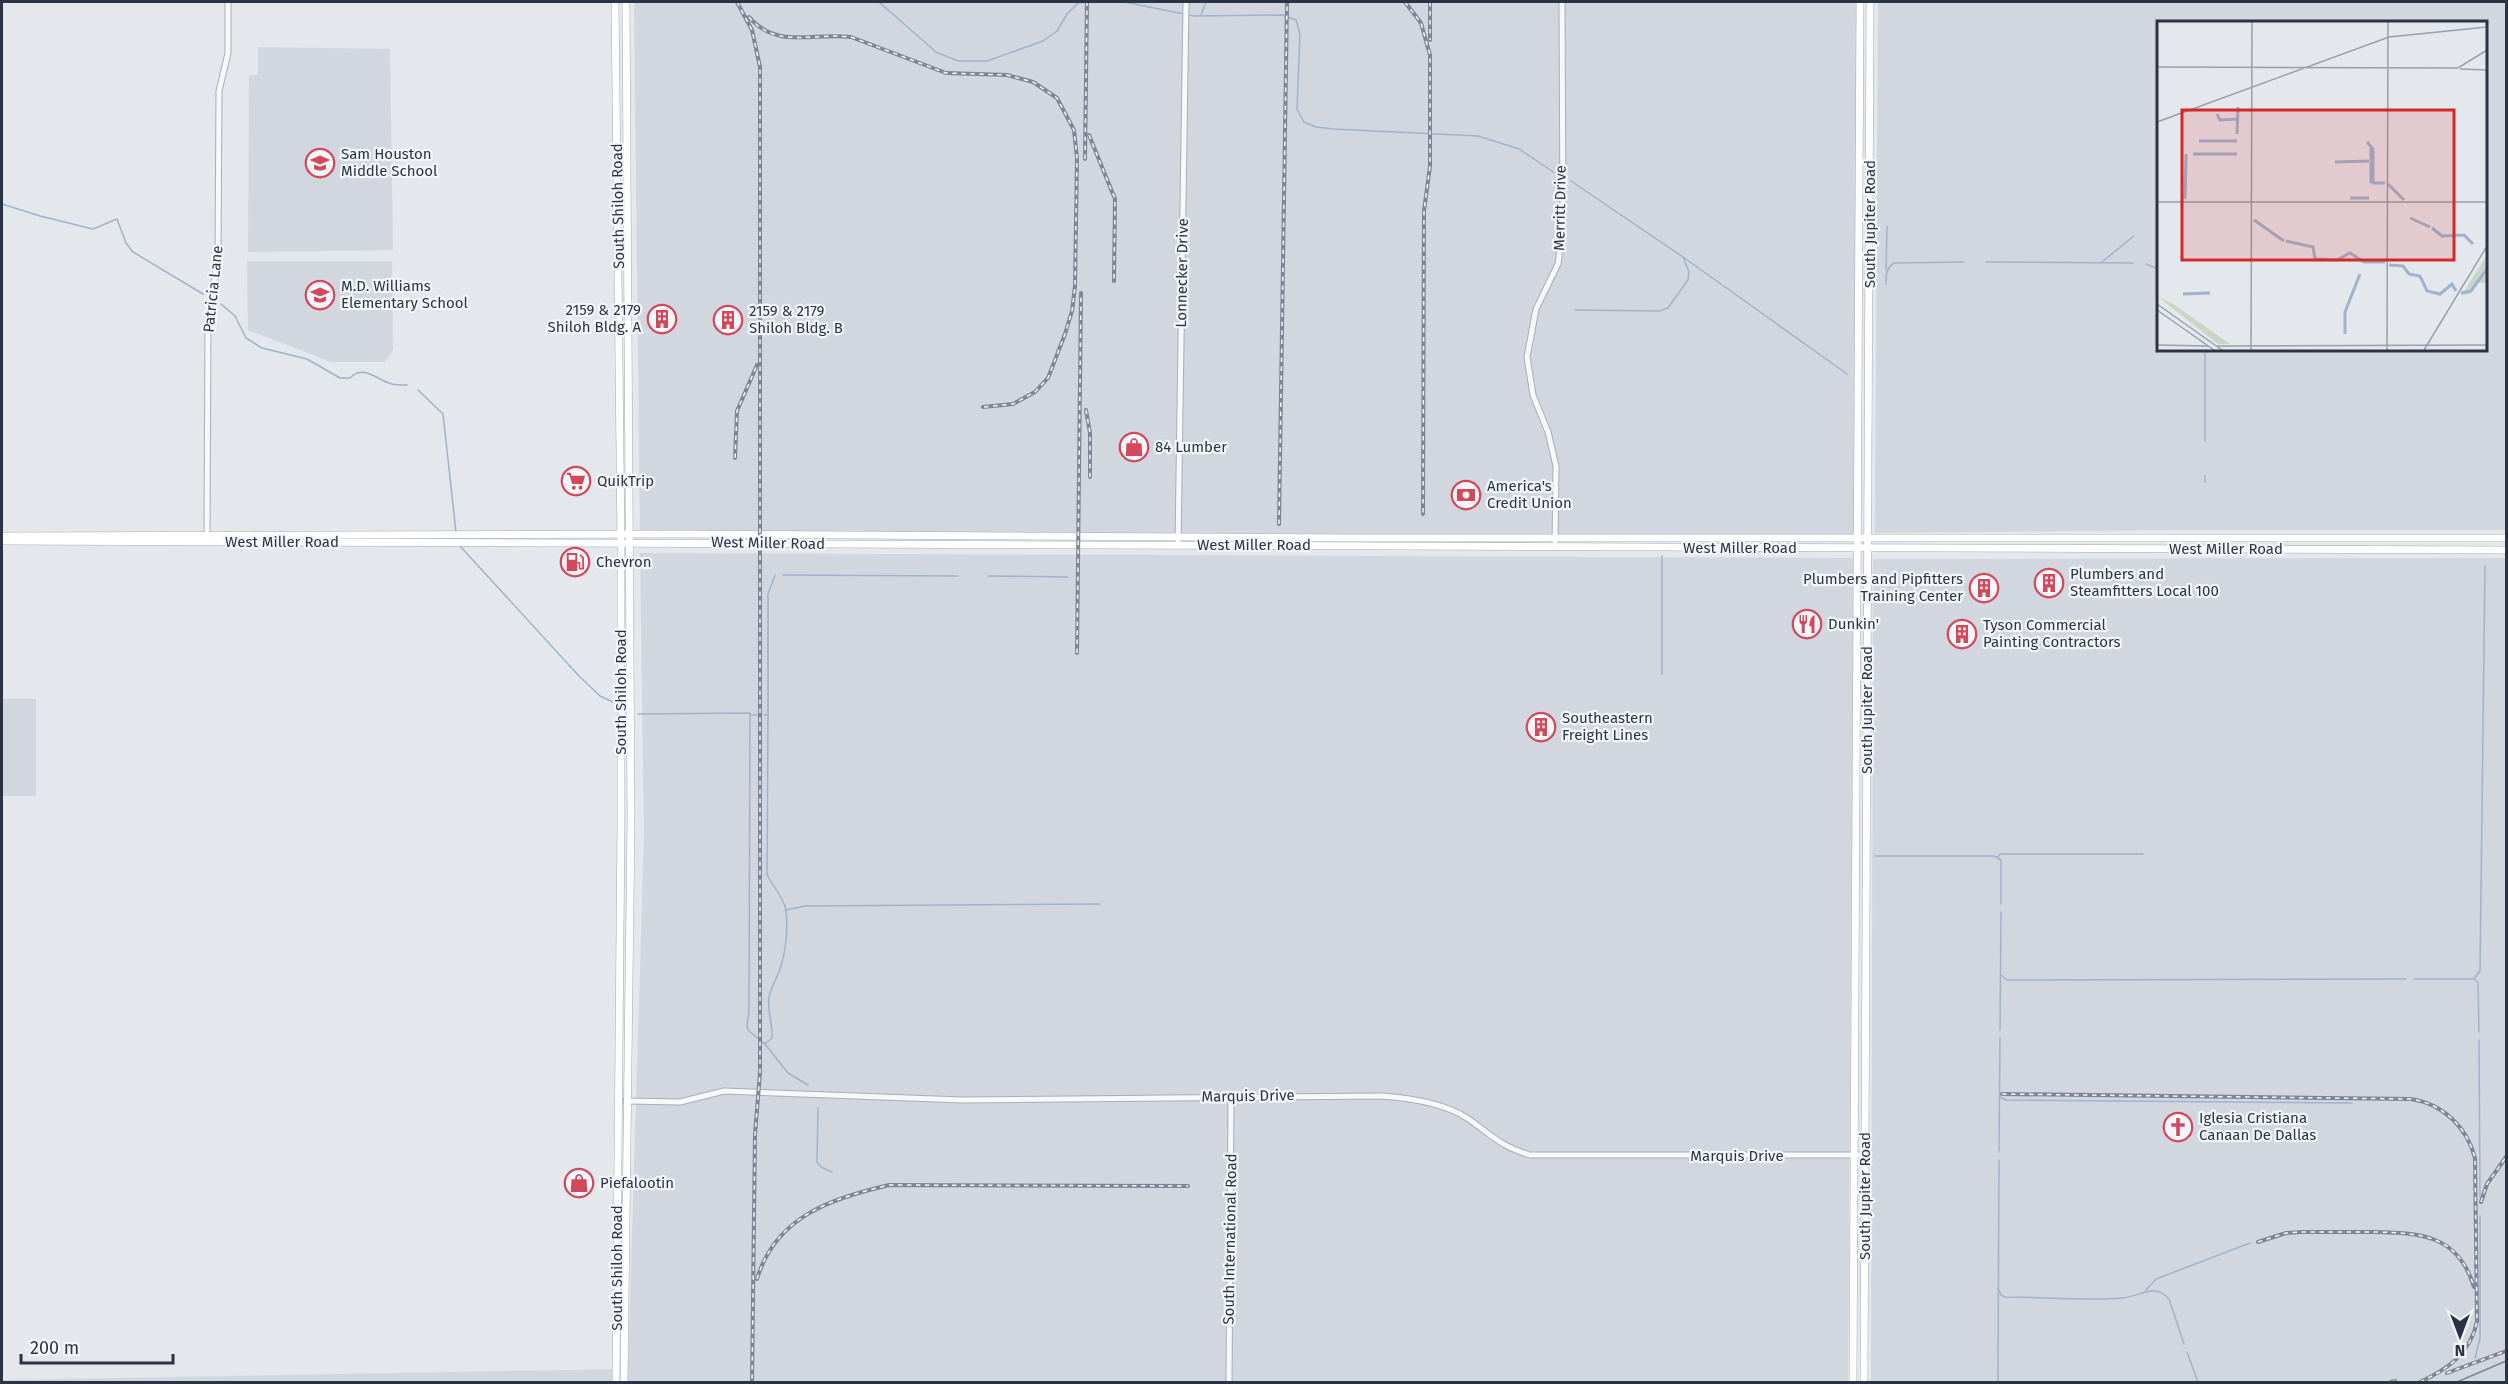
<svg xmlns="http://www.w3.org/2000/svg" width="2508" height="1384" font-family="'Fira Sans',sans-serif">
<rect width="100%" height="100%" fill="#e4e7ec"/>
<g fill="#d2d6de" fill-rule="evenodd">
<path d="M 634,2 L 1857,2 L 1854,536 L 640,531 Z"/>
<path d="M 1878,2 L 2506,2 L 2506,530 L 2181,530 L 1875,533 ZM 2486,22 L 2486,350 L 2158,350 L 2158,22 Z"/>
<path d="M 258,47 L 390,49 L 393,250 L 248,252 L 249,75 L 258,75 Z"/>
<path d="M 247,261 L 392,261 L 393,350 L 385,362 L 331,362 L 248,330 Z"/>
<path d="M 640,553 L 1854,558 L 1848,1382 L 2,1382 L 2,1380 L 628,1369 L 644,835 Z"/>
<path d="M 2506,558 L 2506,1382 L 1871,1382 L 1873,559 Z"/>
<rect x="2" y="699" width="34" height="97"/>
</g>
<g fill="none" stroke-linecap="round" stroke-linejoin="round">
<g stroke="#9fb4cc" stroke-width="1.5">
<path d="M 879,2 L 936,52 L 958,61 L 987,61 L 1043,41 L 1057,31 L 1067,14 L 1078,3 L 1094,2"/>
<path d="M 1124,2 L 1194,16 L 1282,15 L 1296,20 L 1300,34 L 1297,109 L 1304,122 L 1316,127 L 1333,129 L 1478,136 L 1519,149 L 1555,173"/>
<path d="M 1201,15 L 1206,2"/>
<path d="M 1571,181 L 1683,257 L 1847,374"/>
<path d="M 2,204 L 40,216 L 93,229 L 117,219 L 126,243 L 133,252 L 203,294"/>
<path d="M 1986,262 L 2133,263"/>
<path d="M 2102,262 L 2134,236"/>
<path d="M 2146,264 L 2158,269"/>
<path d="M 1886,270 L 1887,226"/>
<path d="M 1886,284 C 1886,275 1886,268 1894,263 L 1964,262"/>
<path d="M 221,304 L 235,316 L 246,338 L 262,348 L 307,359 L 340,378 L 350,378 C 365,364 376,380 392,384 C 396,385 402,385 407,385"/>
<path d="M 1575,310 L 1659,311 L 1668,308 L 1688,280 L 1689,272 L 1683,257"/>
<path d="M 2205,353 L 2205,441"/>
<path d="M 418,390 L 443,414 L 456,532"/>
<path d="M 2205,482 L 2205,476"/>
<path d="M 459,545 L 579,676 L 600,696 L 617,704"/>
<path d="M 783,575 L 958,576"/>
<path d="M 988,576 L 1068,577"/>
<path d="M 1662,674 L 1662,556"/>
<path d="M 638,714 L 750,713 L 749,1011 L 747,1026 L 749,1031 L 765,1044 L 788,1073 L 808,1085"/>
<path d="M 750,715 L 757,715"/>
<path d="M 764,715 L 768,715 L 768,594 L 775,575"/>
<path d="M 1875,856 L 1994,856 L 2001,860 L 2001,904"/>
<path d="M 1998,857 L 2000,854 L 2143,854"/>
<path d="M 786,910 L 805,906 L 1100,904"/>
<path d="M 2001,975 L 2007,980 L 2406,979"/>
<path d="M 2414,979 L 2474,979 L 2478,982 L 2479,1032"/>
<path d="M 2474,979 L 2480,971 L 2485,566"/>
<path d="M 2000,1030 L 2001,912"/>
<path d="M 2479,1040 L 2480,1197"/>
<path d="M 765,1044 L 772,1038 C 773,1024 767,1012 769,997 C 771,986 778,977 781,966 C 786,950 788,927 786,911 C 784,896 772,887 767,874 L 768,715"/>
<path d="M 2000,1097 L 2006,1100 L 2352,1103"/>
<path d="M 818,1108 L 817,1162 L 821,1167 L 832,1172"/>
<path d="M 1999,1151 L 2000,1038"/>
<path d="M 1998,1288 L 2001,1295 L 2005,1297 C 2043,1297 2083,1301 2122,1298 C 2139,1297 2154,1282 2169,1299 L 2184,1344"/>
<path d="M 2146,1290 L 2156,1279 L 2250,1243"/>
<path d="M 2187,1352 L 2198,1382"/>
<path d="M 2475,1358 L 2480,1338 L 2480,1216"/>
<path d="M 1998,1382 L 1999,1160"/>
</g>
<g stroke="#a9aeb7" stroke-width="7">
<g id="minor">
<path d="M 207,537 L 208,322 L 218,256 L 219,91 L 228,53 L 228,2"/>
<path d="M 1178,545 L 1186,2"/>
<path d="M 1555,547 L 1556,466 L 1548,432 L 1533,395 L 1527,357 L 1536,309 L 1558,264 L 1563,228 L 1562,2"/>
<path d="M 626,1101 L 680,1102 L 724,1091 L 962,1100 L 1382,1096 C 1409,1098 1444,1103 1467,1118 C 1493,1136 1498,1145 1530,1155 L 1865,1155"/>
<path d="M 1229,1382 L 1231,1096"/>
</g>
</g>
<g stroke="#a3abb8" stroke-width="8">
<g id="major">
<path d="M 615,2 L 621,543 L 621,821 L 616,1382"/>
<path d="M 2,536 L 674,534 L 1351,538 L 2506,538"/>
<path d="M 2,541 L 2506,550"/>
<path d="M 624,1382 L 631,821 L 626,2"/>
<path d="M 1853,1382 L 1860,2"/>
<path d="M 1864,1382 L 1870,2"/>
</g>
</g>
<use href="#minor" stroke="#f7f8fa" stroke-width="5"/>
<use href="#major" stroke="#fff" stroke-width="7"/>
<path stroke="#7d8696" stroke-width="1.5" d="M 2457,1382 L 2506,1361"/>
<g stroke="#7d8696" stroke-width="4">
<g id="rail">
<path d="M 737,2 L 752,30 L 760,67 L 760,1073 L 755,1134 L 752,1382"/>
<path d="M 1405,2 L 1421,23 L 1430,55 L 1430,166 L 1424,211 L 1423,514"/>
<path d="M 1430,2 L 1430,40"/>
<path d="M 749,17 C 777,50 814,32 851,37 L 946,73 L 1007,75 L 1033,82 L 1057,98 L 1074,130 L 1077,158 L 1075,286 L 1072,311 L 1065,334 L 1048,378 L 1035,392 L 1013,404 L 983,407"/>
<path d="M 1089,135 L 1115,199 L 1114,281"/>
<path d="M 1085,159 L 1087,2"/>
<path d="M 1086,410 L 1090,433 L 1090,477"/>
<path d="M 735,458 L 737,411 L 757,365"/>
<path d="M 1279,524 L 1287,2"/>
<path d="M 1077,653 L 1081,293"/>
<path d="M 2002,1094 L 2411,1099 C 2443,1104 2467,1127 2475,1158 L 2477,1321 C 2471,1353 2448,1369 2420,1382"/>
<path d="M 2481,1202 L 2487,1184 L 2506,1157"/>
<path d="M 2258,1242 L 2286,1233 L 2303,1232 C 2326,1232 2350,1232 2373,1232 C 2420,1233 2458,1234 2474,1287"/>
<path d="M 757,1279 C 776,1216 831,1199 889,1185 L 1188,1186"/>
<path d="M 2447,1373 L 2506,1351"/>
<path d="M 2391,1382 L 2395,1381"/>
</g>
</g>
<use href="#rail" stroke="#f4f6f9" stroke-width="1.5" stroke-dasharray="4.5" stroke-linecap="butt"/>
</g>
<defs>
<g id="school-ring" transform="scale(1.5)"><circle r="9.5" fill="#f4f6f9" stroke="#d1495b" stroke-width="1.5"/><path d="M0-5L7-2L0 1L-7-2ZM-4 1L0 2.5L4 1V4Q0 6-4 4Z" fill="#d1495b"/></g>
<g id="building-ring" transform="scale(1.5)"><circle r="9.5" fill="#f4f6f9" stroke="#d1495b" stroke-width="1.5"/><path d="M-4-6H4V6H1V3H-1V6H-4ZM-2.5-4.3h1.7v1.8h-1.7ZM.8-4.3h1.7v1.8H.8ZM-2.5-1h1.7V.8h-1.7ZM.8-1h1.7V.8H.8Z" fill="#d1495b"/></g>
<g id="shop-ring" transform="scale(1.5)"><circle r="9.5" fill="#f4f6f9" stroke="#d1495b" stroke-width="1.5"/><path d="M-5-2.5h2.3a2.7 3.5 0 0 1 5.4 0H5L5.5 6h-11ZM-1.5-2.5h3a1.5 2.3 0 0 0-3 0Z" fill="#d1495b"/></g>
<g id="supermarket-ring" transform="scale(1.5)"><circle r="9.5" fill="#f4f6f9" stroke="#d1495b" stroke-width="1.5"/><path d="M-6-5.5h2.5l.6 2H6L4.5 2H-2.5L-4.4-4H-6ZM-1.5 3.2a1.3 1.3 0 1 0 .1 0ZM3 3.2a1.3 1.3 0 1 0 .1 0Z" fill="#d1495b"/></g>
<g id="bank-ring" transform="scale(1.5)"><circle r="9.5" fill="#f4f6f9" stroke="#d1495b" stroke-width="1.5"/><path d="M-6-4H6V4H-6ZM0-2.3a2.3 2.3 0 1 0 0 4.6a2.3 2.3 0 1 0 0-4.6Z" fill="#d1495b"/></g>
<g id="fuel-ring" transform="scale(1.5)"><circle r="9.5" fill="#f4f6f9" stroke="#d1495b" stroke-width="1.5"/><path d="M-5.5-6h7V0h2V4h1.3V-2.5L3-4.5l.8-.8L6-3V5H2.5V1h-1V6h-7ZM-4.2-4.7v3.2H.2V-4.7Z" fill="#d1495b"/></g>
<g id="restaurant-ring" transform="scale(1.5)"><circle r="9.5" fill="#f4f6f9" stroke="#d1495b" stroke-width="1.5"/><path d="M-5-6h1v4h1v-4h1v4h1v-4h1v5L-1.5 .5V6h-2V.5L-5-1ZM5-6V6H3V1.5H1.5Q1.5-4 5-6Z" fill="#d1495b"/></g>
<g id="church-ring" transform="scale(1.5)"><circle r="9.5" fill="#f4f6f9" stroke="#d1495b" stroke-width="1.5"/><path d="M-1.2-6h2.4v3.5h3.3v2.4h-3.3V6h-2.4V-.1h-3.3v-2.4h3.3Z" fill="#d1495b"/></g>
</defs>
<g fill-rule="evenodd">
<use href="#school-ring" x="320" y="163"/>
<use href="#school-ring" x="320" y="295"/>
<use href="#building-ring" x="662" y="319"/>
<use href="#building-ring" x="728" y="320"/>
<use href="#shop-ring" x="1134" y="447"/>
<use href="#supermarket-ring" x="576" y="481"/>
<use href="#bank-ring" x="1466" y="495"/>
<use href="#fuel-ring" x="575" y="562"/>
<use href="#building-ring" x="2049" y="583"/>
<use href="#building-ring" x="1984" y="588"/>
<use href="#restaurant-ring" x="1807" y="624"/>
<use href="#building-ring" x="1962" y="634"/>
<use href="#building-ring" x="1541" y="727"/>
<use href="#church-ring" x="2178" y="1127"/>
<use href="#shop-ring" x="579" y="1183"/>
</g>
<g text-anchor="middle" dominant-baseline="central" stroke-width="4.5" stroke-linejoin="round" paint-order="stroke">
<g font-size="15" fill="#2b3445" stroke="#f4f6f9" text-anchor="start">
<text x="341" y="154">Sam Houston<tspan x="341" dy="17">Middle School</tspan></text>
<text x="341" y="286">M.D. Williams<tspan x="341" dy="17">Elementary School</tspan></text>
<text x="641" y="310" text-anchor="end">2159 &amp; 2179<tspan x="641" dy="17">Shiloh Bldg. A</tspan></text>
<text x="749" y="311">2159 &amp; 2179<tspan x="749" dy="17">Shiloh Bldg. B</tspan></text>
<text x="1155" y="447">84 Lumber</text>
<text x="597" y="481">QuikTrip</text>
<text x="1487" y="486">America's<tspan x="1487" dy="17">Credit Union</tspan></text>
<text x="596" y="562">Chevron</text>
<text x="2070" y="574">Plumbers and<tspan x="2070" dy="17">Steamfitters Local 100</tspan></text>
<text x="1963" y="579" text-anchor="end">Plumbers and Pipfitters<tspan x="1963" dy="17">Training Center</tspan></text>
<text x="1828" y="624">Dunkin'</text>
<text x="1983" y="625">Tyson Commercial<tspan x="1983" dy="17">Painting Contractors</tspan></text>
<text x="1562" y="718">Southeastern<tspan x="1562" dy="17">Freight Lines</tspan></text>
<text x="2199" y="1118">Iglesia Cristiana<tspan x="2199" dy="17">Canaan De Dallas</tspan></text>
<text x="600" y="1183">Piefalootin</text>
</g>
<g font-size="15" fill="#2b3445" stroke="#f4f6f9">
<text transform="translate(618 206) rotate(-91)">South Shiloh Road</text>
<text transform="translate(1560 208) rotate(-89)">Merritt Drive</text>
<text transform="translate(1870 224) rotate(-90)">South Jupiter Road</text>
<text transform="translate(1182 273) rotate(-89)">Lonnecker Drive</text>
<text transform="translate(213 289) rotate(-84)">Patricia Lane</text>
<text x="282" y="542">West Miller Road</text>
<text transform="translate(768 543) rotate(1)">West Miller Road</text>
<text x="1254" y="545">West Miller Road</text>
<text x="1740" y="548">West Miller Road</text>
<text x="2226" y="549">West Miller Road</text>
<text transform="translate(621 692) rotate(-90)">South Shiloh Road</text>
<text transform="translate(1867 710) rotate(-90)">South Jupiter Road</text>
<text transform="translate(1248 1096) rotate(-1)">Marquis Drive</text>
<text x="1737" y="1156">Marquis Drive</text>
<text transform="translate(1865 1196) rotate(-90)">South Jupiter Road</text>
<text transform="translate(1230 1239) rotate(-89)">South International Road</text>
<text transform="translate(617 1268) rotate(-90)">South Shiloh Road</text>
</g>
</g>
<g transform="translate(2157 21)">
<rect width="330" height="330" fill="#e4e7ec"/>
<path d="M 329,235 L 330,262 L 320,262 L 313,273 L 305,274 ZM 0,275 L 16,283 L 73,323 L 61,323 Z" fill="#c9d6c5"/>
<path fill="none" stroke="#9fb4cc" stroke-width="3" d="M 60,93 L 63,99 L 80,98M 80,113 L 81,86M 42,120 L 80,120M 210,121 L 216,128 L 216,162 L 228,162M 214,126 L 214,162M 36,133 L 80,133M 178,141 L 212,140M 231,163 L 247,179M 193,177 L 212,177M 28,178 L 29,133M 253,197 L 273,206M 97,199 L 127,220M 275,207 L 285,215 L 307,214 L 316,223M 129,220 L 156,226 L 158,238 L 180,239 L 193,232 L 207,241 L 228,241M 232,244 L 246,245 L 252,253 L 263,255 L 270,270 L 283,273 L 295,263 L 299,270M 304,272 L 314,270 L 330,248M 26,273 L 53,272M 188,313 L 188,291 L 203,253"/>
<path fill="none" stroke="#9a9fa9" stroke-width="1.5" d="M 0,46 L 301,47 L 330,29M 303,48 L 330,49M 0,101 L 232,16 L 330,6M 0,181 L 330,181M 0,283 L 65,329M 0,289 L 57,329M 0,324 L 51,325M 60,325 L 330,324M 94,329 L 95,1M 230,329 L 231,1M 267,329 L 330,225"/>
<path fill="#d62828" fill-opacity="0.15" stroke="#d62828" stroke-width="3" d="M 25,89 L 297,89 L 297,239 L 25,239 Z"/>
<rect width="330" height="330" fill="none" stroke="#2b3445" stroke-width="3"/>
</g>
<rect width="2508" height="1384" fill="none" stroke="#2b3445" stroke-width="6"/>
<g transform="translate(2460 1336) rotate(180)" stroke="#f4f6f9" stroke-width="4.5" paint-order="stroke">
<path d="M0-4.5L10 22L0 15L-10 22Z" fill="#2b3445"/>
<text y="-9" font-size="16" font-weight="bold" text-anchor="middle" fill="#2b3445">N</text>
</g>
<path d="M21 1354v9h152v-9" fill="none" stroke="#2b3445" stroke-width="3"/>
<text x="30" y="1354" font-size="18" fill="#2b3445" stroke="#f4f6f9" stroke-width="4.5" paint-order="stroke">200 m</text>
</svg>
